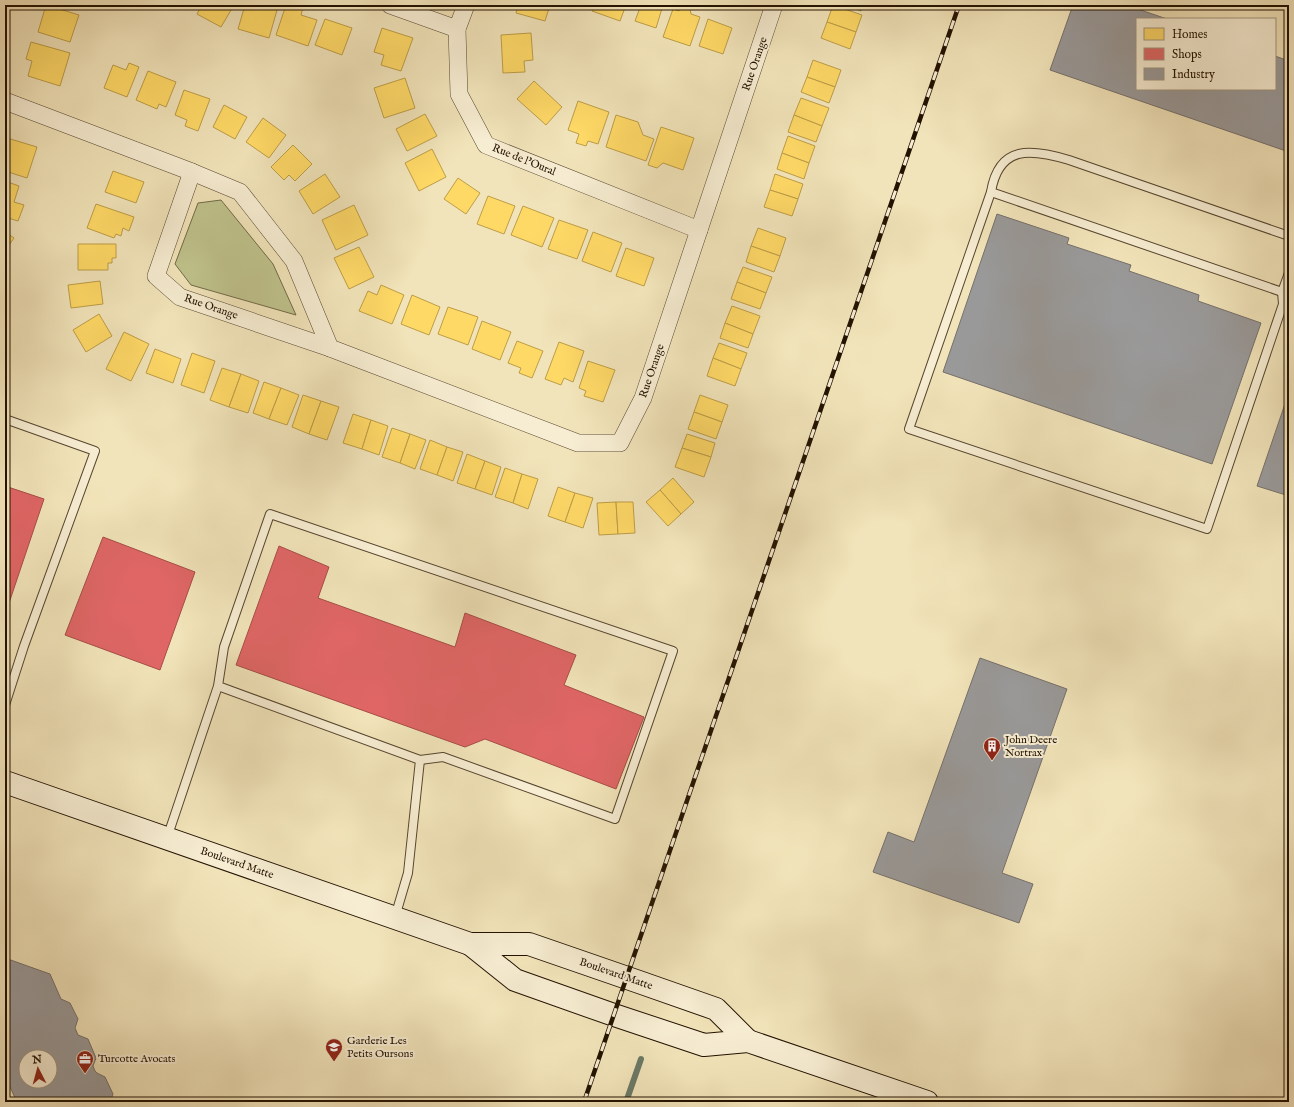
<svg xmlns="http://www.w3.org/2000/svg" width="1294" height="1107" font-family="'IM FELL English',serif">
<rect width="100%" height="100%" fill="#f2e4ba"/>
<filter id="stains"><feTurbulence type="fractalNoise" baseFrequency=".005" numOctaves="4"/><feColorMatrix values="0 0 0 0 .2 0 0 0 0 .09 0 0 0 0 .02 0 0 0 .5 -.17"/></filter>
<radialGradient id="worn" r=".72"><stop offset=".6" stop-color="#630" stop-opacity="0"/><stop offset="1" stop-color="#630" stop-opacity=".3"/></radialGradient>
<path fill="#bfc28c" stroke="#706a46" d="M 221,200 L 273,264 L 296,315 L 191,285 L 175,264 L 198,203 Z"/>
<g fill="#ffd966" stroke="#bd9d47">
<path d="M 46,5 L 79,15 L 70,42 L 38,32 Z"/>
<path d="M 202,5 L 234,5 L 221,27 L 197,14 Z"/>
<path d="M 245,5 L 268,5 L 267,7 L 277,10 L 269,38 L 238,29 Z"/>
<path d="M 286,5 L 298,5 L 303,7 L 301,15 L 317,20 L 308,46 L 276,35 Z"/>
<path d="M 518,5 L 550,5 L 545,21 L 516,13 Z"/>
<path d="M 594,5 L 626,5 L 620,21 L 592,11 Z"/>
<path d="M 641,5 L 663,5 L 656,28 L 635,21 Z"/>
<path d="M 833,5 L 862,15 L 856,32 L 827,22 Z"/>
<path d="M 846,5 L 863,5 L 861,11 Z"/>
<path d="M 682,7 L 690,9 L 691,14 L 700,17 L 690,46 L 663,37 L 673,9 L 679,11 Z"/>
<path d="M 325,19 L 352,28 L 342,55 L 315,45 Z"/>
<path d="M 708,19 L 732,28 L 723,54 L 699,46 Z"/>
<path d="M 827,22 L 856,32 L 850,49 L 821,38 Z"/>
<path d="M 382,28 L 413,38 L 401,71 L 381,65 L 384,55 L 374,52 Z"/>
<path d="M 531,33 L 533,60 L 524,61 L 525,72 L 503,73 L 501,35 Z"/>
<path d="M 31,42 L 70,53 L 60,86 L 28,76 L 32,61 L 26,59 Z"/>
<path d="M 813,60 L 841,70 L 835,87 L 807,77 Z"/>
<path d="M 129,63 L 139,67 L 127,97 L 104,88 L 113,65 L 126,70 Z"/>
<path d="M 148,71 L 176,82 L 166,107 L 159,104 L 157,109 L 136,100 Z"/>
<path d="M 807,77 L 835,87 L 829,103 L 801,92 Z"/>
<path d="M 405,78 L 415,108 L 384,118 L 374,88 Z"/>
<path d="M 534,81 L 562,107 L 546,125 L 517,99 Z"/>
<path d="M 184,90 L 210,99 L 198,131 L 185,126 L 187,120 L 175,115 Z"/>
<path d="M 801,98 L 829,108 L 822,126 L 794,115 Z"/>
<path d="M 578,101 L 609,112 L 598,144 L 588,141 L 586,146 L 576,143 L 579,134 L 568,130 Z"/>
<path d="M 224,105 L 247,117 L 235,139 L 213,127 Z"/>
<path d="M 425,114 L 437,136 L 407,151 L 396,129 Z"/>
<path d="M 616,115 L 638,122 L 643,135 L 654,139 L 646,161 L 606,147 Z"/>
<path d="M 794,115 L 822,126 L 816,142 L 788,132 Z"/>
<path d="M 263,118 L 286,135 L 269,158 L 246,142 Z"/>
<path d="M 661,127 L 694,138 L 683,170 L 663,163 L 657,168 L 648,165 Z"/>
<path d="M 788,136 L 815,146 L 809,163 L 782,153 Z"/>
<path d="M 7,138 L 37,147 L 27,178 L 5,171 L 5,143 Z"/>
<path d="M 293,145 L 312,164 L 295,181 L 289,175 L 284,180 L 271,167 Z"/>
<path d="M 432,149 L 446,177 L 419,191 L 405,163 Z"/>
<path d="M 782,153 L 809,163 L 804,179 L 777,169 Z"/>
<path d="M 113,171 L 144,182 L 136,203 L 105,192 Z"/>
<path d="M 325,174 L 340,197 L 313,214 L 299,191 Z"/>
<path d="M 775,174 L 803,184 L 798,199 L 770,190 Z"/>
<path d="M 458,178 L 480,193 L 466,214 L 444,199 Z"/>
<path d="M 5,181 L 19,186 L 14,202 L 24,205 L 18,221 L 5,217 Z"/>
<path d="M 770,190 L 798,199 L 792,216 L 764,207 Z"/>
<path d="M 488,196 L 515,206 L 504,234 L 477,224 Z"/>
<path d="M 96,204 L 134,217 L 129,231 L 123,228 L 121,236 L 116,234 L 114,238 L 87,228 Z"/>
<path d="M 354,205 L 368,235 L 336,250 L 322,220 Z"/>
<path d="M 523,206 L 554,218 L 542,247 L 511,235 Z"/>
<path d="M 559,220 L 588,230 L 577,259 L 548,249 Z"/>
<path d="M 758,228 L 786,238 L 780,256 L 751,246 Z"/>
<path d="M 5,232 L 14,238 L 5,251 Z"/>
<path d="M 593,232 L 622,243 L 611,272 L 582,261 Z"/>
<path d="M 78,244 L 116,244 L 116,258 L 112,258 L 112,263 L 108,263 L 108,270 L 78,270 Z"/>
<path d="M 751,246 L 780,256 L 774,272 L 746,262 Z"/>
<path d="M 359,247 L 374,277 L 349,289 L 334,258 Z"/>
<path d="M 626,248 L 654,258 L 644,286 L 616,276 Z"/>
<path d="M 743,267 L 772,277 L 766,293 L 737,282 Z"/>
<path d="M 100,281 L 103,304 L 71,308 L 68,285 Z"/>
<path d="M 737,282 L 766,293 L 760,309 L 731,299 Z"/>
<path d="M 381,285 L 404,295 L 392,324 L 359,311 L 368,291 L 377,295 Z"/>
<path d="M 412,295 L 440,307 L 429,335 L 401,324 Z"/>
<path d="M 732,306 L 760,316 L 753,334 L 725,323 Z"/>
<path d="M 448,307 L 478,317 L 468,345 L 438,334 Z"/>
<path d="M 99,314 L 112,336 L 86,352 L 73,330 Z"/>
<path d="M 482,321 L 511,332 L 500,360 L 472,349 Z"/>
<path d="M 725,323 L 753,334 L 748,348 L 720,338 Z"/>
<path d="M 124,332 L 149,344 L 131,381 L 106,369 Z"/>
<path d="M 517,341 L 543,351 L 532,378 L 519,373 L 521,368 L 508,363 Z"/>
<path d="M 559,342 L 584,351 L 573,382 L 564,378 L 561,385 L 545,379 Z"/>
<path d="M 719,343 L 747,353 L 741,369 L 713,358 Z"/>
<path d="M 155,349 L 181,359 L 173,383 L 146,373 Z"/>
<path d="M 192,353 L 215,361 L 204,393 L 181,385 Z"/>
<path d="M 713,358 L 741,369 L 735,386 L 707,376 Z"/>
<path d="M 588,361 L 615,370 L 603,402 L 584,396 L 586,391 L 579,388 Z"/>
<path d="M 222,368 L 241,374 L 229,407 L 210,400 Z"/>
<path d="M 241,374 L 259,381 L 248,413 L 229,407 Z"/>
<path d="M 264,382 L 281,388 L 269,419 L 253,413 Z"/>
<path d="M 281,388 L 299,395 L 287,425 L 269,419 Z"/>
<path d="M 303,395 L 321,401 L 309,434 L 292,427 Z"/>
<path d="M 700,395 L 728,405 L 722,422 L 694,412 Z"/>
<path d="M 321,401 L 339,407 L 327,440 L 309,434 Z"/>
<path d="M 694,412 L 722,422 L 716,439 L 688,429 Z"/>
<path d="M 353,414 L 371,420 L 362,449 L 343,443 Z"/>
<path d="M 371,420 L 388,426 L 379,455 L 362,449 Z"/>
<path d="M 392,428 L 410,434 L 400,463 L 382,457 Z"/>
<path d="M 410,434 L 426,440 L 415,469 L 400,463 Z"/>
<path d="M 687,434 L 715,443 L 711,457 L 682,448 Z"/>
<path d="M 430,440 L 447,447 L 437,475 L 420,469 Z"/>
<path d="M 447,447 L 463,452 L 453,481 L 437,475 Z"/>
<path d="M 682,448 L 711,457 L 704,477 L 675,467 Z"/>
<path d="M 467,454 L 485,461 L 475,489 L 457,483 Z"/>
<path d="M 485,461 L 501,467 L 492,495 L 475,489 Z"/>
<path d="M 505,468 L 522,474 L 513,503 L 495,497 Z"/>
<path d="M 522,474 L 538,479 L 528,509 L 513,503 Z"/>
<path d="M 673,478 L 694,502 L 681,514 L 660,490 Z"/>
<path d="M 558,487 L 575,493 L 565,522 L 548,516 Z"/>
<path d="M 660,490 L 681,514 L 668,526 L 646,502 Z"/>
<path d="M 575,493 L 593,498 L 583,528 L 565,522 Z"/>
<path d="M 616,502 L 618,534 L 599,535 L 597,503 Z"/>
<path d="M 616,502 L 633,502 L 635,533 L 618,534 Z"/>
</g>
<g fill="#e06666" stroke="#a74d47">
<path d="M 5,486 L 44,499 L 5,615 Z"/>
<path d="M 103,537 L 195,572 L 160,670 L 65,635 Z"/>
<path d="M 279,546 L 329,567 L 318,598 L 455,647 L 465,613 L 576,655 L 564,685 L 644,717 L 616,789 L 485,739 L 465,747 L 236,665 Z"/>
</g>
<g fill="#999" stroke="#75706b" fill-rule="evenodd">
<path d="M 1073,5 L 1126,5 L 1167,19 L 1137,19 L 1137,89 L 1275,89 L 1275,56 L 1289,61 L 1289,152 L 1050,70 Z"/>
<path d="M 997,214 L 1069,238 L 1067,244 L 1131,265 L 1129,271 L 1199,295 L 1198,301 L 1261,323 L 1212,464 L 943,372 Z"/>
<path d="M 1289,392 L 1289,496 L 1257,486 Z"/>
<path d="M 980,658 L 1067,689 L 1002,873 L 1033,884 L 1019,923 L 873,872 L 888,832 L 914,842 Z"/>
<path d="M 5,958 L 50,974 L 61,999 L 70,1003 L 78,1019 L 75,1028 L 78,1035 L 88,1039 L 96,1058 L 93,1066 L 95,1071 L 97,1073 L 105,1077 L 113,1094 L 110,1102 L 17,1102 L 5,1076 ZM 26,1057 L 50,1057 L 50,1081 L 26,1081 Z"/>
<path d="M 298,1099 L 307,1102 L 297,1102 Z"/>
</g>
<g fill="none" stroke-linecap="round" stroke-linejoin="round">
<path stroke="#6b7a68" stroke-width="6" d="M 626,1102 L 641,1059"/>
<g stroke="#56462e" stroke-width="10">
<g id="service">
<path d="M 991,192 L 909,429 L 1207,529 L 1283,304 L 1282,292 L 1289,273"/>
<path d="M 1282,292 L 991,192 C 999,144 1032,149 1069,160 L 1289,236"/>
<path d="M 5,419 L 95,451 L 24,646 L 5,705"/>
<path d="M 167,838 L 218,686 L 224,647 L 270,514 L 673,651 L 615,819 L 443,757 L 420,760 L 218,686"/>
<path d="M 395,917 L 408,873 L 420,760"/>
</g>
</g>
<g stroke="#56462e" stroke-width="18">
<g id="minor">
<path d="M 390,5 L 457,29"/>
<path d="M 466,5 L 457,29 L 459,94 L 486,145 L 699,230"/>
<path d="M 5,101 L 192,172 L 240,192 L 294,261 L 330,348 L 578,443 L 620,443 L 643,398 L 774,5"/>
<path d="M 192,172 L 156,276 L 180,297 L 330,348"/>
</g>
</g>
<g stroke="#221200" stroke-width="24">
<g id="secondary">
<path d="M 5,782 L 470,944 L 529,944 L 639,982 L 716,1009 L 748,1041"/>
<path d="M 470,944 L 515,980 L 614,1015 L 704,1045 L 748,1041 L 927,1102"/>
</g>
</g>
<use href="#service" stroke="#f7edd2" stroke-width="8"/>
<use href="#minor" stroke="#f7edd2" stroke-width="17"/>
<use href="#secondary" stroke="#f7edd2" stroke-width="22"/>
<g stroke="#221200" stroke-width="4.5">
<path id="rail" d="M 584,1102 L 959,5"/>
</g>
<use href="#rail" stroke="#f7edd2" stroke-width="3" stroke-dasharray="9" stroke-linecap="butt"/>
</g>
<defs>
<g id="building-pin" transform="scale(0.9)"><path d="M0 17L-7.5 6A9.5 9.5 0 1 1 7.5 6Z" fill="#8f2418" stroke="#f7edd2"/><path d="M-4-6H4V6H1V3H-1V6H-4ZM-2.5-4.3h1.7v1.8h-1.7ZM.8-4.3h1.7v1.8H.8ZM-2.5-1h1.7V.8h-1.7ZM.8-1h1.7V.8H.8Z" fill="#fff"/></g>
<g id="school-pin" transform="scale(0.9)"><path d="M0 17L-7.5 6A9.5 9.5 0 1 1 7.5 6Z" fill="#8f2418" stroke="#f7edd2"/><path d="M0-5L7-2L0 1L-7-2ZM-4 1L0 2.5L4 1V4Q0 6-4 4Z" fill="#fff"/></g>
<g id="office-pin" transform="scale(0.9)"><path d="M0 17L-7.5 6A9.5 9.5 0 1 1 7.5 6Z" fill="#8f2418" stroke="#f7edd2"/><path d="M-6-3h4V-5.5h4V-3h4V5H-6ZM-1-4.5V-3h2v-1.5ZM-6 0V1H6V0Z" fill="#fff"/></g>
</defs>
<g fill-rule="evenodd">
<use href="#building-pin" x="992" y="746"/>
<use href="#school-pin" x="334" y="1047"/>
<use href="#office-pin" x="85" y="1059"/>
</g>
<g text-anchor="middle" dominant-baseline="central" stroke-width="4" stroke-linejoin="round" paint-order="stroke">
<g font-size="11" fill="#221200" stroke="#f7edd2">
<text transform="translate(755 64) rotate(-71)">Rue Orange</text>
<text transform="translate(524 160) rotate(22)">Rue de l'Oural</text>
<text transform="translate(211 307) rotate(19)">Rue Orange</text>
<text transform="translate(652 371) rotate(-71)">Rue Orange</text>
<text transform="translate(237 863) rotate(19)">Boulevard Matte</text>
<text transform="translate(616 974) rotate(19)">Boulevard Matte</text>
</g>
<g font-size="11" fill="#221200" stroke="#f7edd2" text-anchor="start">
<text x="1005" y="740">John Deere<tspan x="1005" dy="13">Nortrax</tspan></text>
<text x="347" y="1041">Garderie Les<tspan x="347" dy="13">Petits Oursons</tspan></text>
<text x="98" y="1059">Turcotte Avocats</text>
</g>
</g>
<rect width="1294" height="1107" fill="none" stroke="#f2e4ba" stroke-width="20"/>
<rect x="6" y="6" width="1282" height="1095" fill="none" stroke="#221200" stroke-width="2"/>
<rect x="10" y="10" width="1274" height="1087" fill="none" stroke="#221200"/>
<rect x="1136" y="18" width="140" height="72" fill="#f7edd2" stroke="#a2957e"/>
<rect x="1144" y="28" width="20" height="12" fill="#ffd966" stroke="#a2957e"/>
<text x="1172" y="38" font-size="12" fill="#221200">Homes</text>
<rect x="1144" y="48" width="20" height="12" fill="#e06666" stroke="#a2957e"/>
<text x="1172" y="58" font-size="12" fill="#221200">Shops</text>
<rect x="1144" y="68" width="20" height="12" fill="#999999" stroke="#a2957e"/>
<text x="1172" y="78" font-size="12" fill="#221200">Industry</text>
<g transform="translate(38 1069) rotate(354)"><circle r="19" fill="#f7edd2" stroke="#a2957e"/>
<path d="M0-3L7 15L0 10L-7 15Z" fill="#8f2418"/>
<text y="-6" font-size="11" font-weight="bold" text-anchor="middle" fill="#221200">N</text>
</g>
<rect width="100%" height="100%" filter="url(#stains)"/>
<rect width="100%" height="100%" fill="url(#worn)"/>
</svg>
